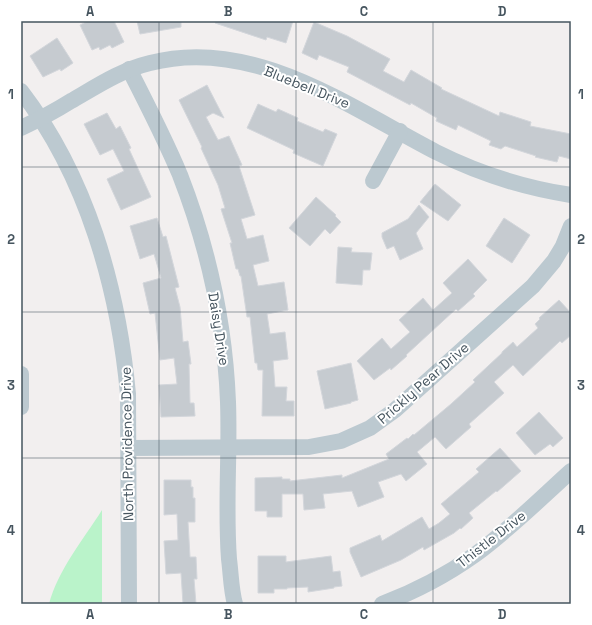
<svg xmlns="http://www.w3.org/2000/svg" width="592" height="625" font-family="'Space Grotesk',sans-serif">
<rect width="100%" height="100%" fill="#f2efef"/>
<path fill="#baf3ca" d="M 102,510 L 102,604 L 49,604 C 58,570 83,540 102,510 Z"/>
<g fill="#c6cbd0" stroke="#d3d6db">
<path d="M 88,21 L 114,21 L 124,42 L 112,48 L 110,45 L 100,50 L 99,47 L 92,50 L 80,25 Z"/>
<path d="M 137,21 L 181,21 L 181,27 L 140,34 Z"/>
<path d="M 216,21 L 293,21 L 286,43 L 267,37 L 266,40 L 215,23 Z"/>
<path d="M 314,22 L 347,36 L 390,59 L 383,71 L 404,82 L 411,70 L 442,88 L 441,89 L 499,116 L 500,112 L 531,122 L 530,126 L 571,134 L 571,159 L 559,156 L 557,162 L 535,157 L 536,156 L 505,146 L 501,149 L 489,145 L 491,141 L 458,125 L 456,130 L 436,121 L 437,118 L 411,103 L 410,105 L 347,72 L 349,67 L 319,55 L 317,60 L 302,53 Z"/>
<path d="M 57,38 L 73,63 L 61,71 L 60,69 L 43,77 L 30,56 Z"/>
<path d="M 207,85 L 224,118 L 213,113 L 206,117 L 218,140 L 229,136 L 242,165 L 239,166 L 255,215 L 241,219 L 247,239 L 263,235 L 269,261 L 253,265 L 258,286 L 284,282 L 288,310 L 267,314 L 270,334 L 285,332 L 288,359 L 273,361 L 275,387 L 287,387 L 286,401 L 294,401 L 294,416 L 262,416 L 263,370 L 258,370 L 257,363 L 255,363 L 250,317 L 247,317 L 241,276 L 240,276 L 238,269 L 236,269 L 230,243 L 232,243 L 221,209 L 225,208 L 218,185 L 201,148 L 202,147 L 179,100 Z"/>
<path d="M 258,104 L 276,112 L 278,109 L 298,118 L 297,121 L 323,132 L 325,129 L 337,134 L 323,166 L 293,153 L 294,150 L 247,128 Z"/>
<path d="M 107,113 L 116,129 L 120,126 L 131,148 L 129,149 L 151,197 L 121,210 L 107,179 L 124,171 L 113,149 L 100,155 L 84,124 Z"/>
<path d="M 435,184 L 461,205 L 448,221 L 420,202 Z"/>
<path d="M 316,197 L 336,215 L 335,216 L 341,222 L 330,234 L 325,229 L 310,246 L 289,228 Z"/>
<path d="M 419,205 L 429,217 L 416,233 L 423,249 L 400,260 L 394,246 L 387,249 L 382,237 L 382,233 L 408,219 Z"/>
<path d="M 157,218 L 163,237 L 166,236 L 179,287 L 175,288 L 180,307 L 183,342 L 188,341 L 191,364 L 189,364 L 190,403 L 194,403 L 195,416 L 161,417 L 159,385 L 177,384 L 174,358 L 160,360 L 155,313 L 150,314 L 143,283 L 161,278 L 154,254 L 140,259 L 130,226 Z"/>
<path d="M 504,218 L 530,235 L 512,263 L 486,246 Z"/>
<path d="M 338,247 L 352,248 L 351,252 L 372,253 L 370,270 L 363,270 L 362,285 L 336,283 Z"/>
<path d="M 468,259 L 487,280 L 473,294 L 475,296 L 458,311 L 456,309 L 406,355 L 407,356 L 391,370 L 390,368 L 374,380 L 357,361 L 382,338 L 391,349 L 410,332 L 399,320 L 423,298 L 433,310 L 452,293 L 443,283 Z"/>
<path d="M 559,300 L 571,313 L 571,335 L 562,343 L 560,341 L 523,376 L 513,365 L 494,382 L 504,393 L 469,424 L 471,427 L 446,449 L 435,437 L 417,452 L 427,464 L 406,481 L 401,474 L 378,482 L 384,497 L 358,507 L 352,491 L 323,494 L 325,508 L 304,510 L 303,494 L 282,494 L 282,517 L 267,517 L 267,511 L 255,511 L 255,478 L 282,477 L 282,479 L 290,479 L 290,481 L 342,475 L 342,478 L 389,459 L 386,454 L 407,438 L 408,439 L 413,434 L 414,435 L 451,404 L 475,382 L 473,380 L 502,353 L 502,352 L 513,342 L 517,347 L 538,328 L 535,324 L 540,319 L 539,318 Z"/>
<path d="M 351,363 L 358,400 L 351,402 L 351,403 L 325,409 L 317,371 Z"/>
<path d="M 539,412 L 563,438 L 553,447 L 550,444 L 535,455 L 516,433 Z"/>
<path d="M 500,448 L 521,471 L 497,492 L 496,491 L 469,513 L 473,518 L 461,529 L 460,528 L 454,533 L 424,550 L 423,547 L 401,560 L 361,577 L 350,552 L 350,548 L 380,535 L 382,541 L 422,517 L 429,529 L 439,523 L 450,514 L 441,504 L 479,472 L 476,469 Z"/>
<path d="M 164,480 L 191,480 L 191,487 L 193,487 L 193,498 L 195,498 L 195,522 L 188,522 L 190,557 L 196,557 L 197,579 L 194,579 L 196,604 L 183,604 L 181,573 L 166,574 L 164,541 L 178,540 L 177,514 L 164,515 Z"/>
<path d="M 258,556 L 286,556 L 286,562 L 331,556 L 333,572 L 340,571 L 342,586 L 334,587 L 334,588 L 308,592 L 308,587 L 287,588 L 287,589 L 274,589 L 274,593 L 258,593 Z"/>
</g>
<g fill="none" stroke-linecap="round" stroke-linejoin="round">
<g stroke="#bcc9d0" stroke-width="16">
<path d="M 129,69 C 147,104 165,139 180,175 C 208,247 225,325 228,402 C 230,454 225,507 229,559 C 231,574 231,590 235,604"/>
<path d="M 21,91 C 87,177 118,287 128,394 L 129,604"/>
<path d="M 21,128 C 38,120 55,111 71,101 C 97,86 121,70 150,63 C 253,36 349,107 436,152 C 478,173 525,188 571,195"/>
<path d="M 373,181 L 400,131"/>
<path d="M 21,374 L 21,407"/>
<path d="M 129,448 L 309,447 L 341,441 L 370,428 L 395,410 L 533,286 L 554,261 L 563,246 L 571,226"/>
<path d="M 382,604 C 414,592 448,574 476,554 C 510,529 540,499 571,471"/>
</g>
</g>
<path fill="none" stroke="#46555f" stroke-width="1" stroke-opacity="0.55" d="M 159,21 L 159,604M 296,21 L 296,604M 433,21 L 433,604M 21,167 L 571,167M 21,312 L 571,312M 21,458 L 571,458"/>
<g text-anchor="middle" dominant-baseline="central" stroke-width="4" stroke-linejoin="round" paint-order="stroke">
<g font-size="14" fill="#46555f" stroke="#fff">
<text transform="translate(307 87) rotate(22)">Bluebell Drive</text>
<text transform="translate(219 329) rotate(81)">Daisy Drive</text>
<text transform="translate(423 383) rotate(-41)">Prickly Pear Drive</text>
<text transform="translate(127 444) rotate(-91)">North Providence Drive</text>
<text transform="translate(491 539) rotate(-38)">Thistle Drive</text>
</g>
</g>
<rect width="592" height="625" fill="none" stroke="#ffffff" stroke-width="44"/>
<rect x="22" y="22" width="548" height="581" fill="none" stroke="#46555f" stroke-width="1.5"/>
<g font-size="13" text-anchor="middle" font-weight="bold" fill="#46555f">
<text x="90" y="16">A</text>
<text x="228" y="16">B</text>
<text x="364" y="16">C</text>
<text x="502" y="16">D</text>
<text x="11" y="99">1</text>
<text x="581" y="99">1</text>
<text x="11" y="244">2</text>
<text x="581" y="244">2</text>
<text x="11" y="390">3</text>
<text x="581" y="390">3</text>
<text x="11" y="535">4</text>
<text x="581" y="535">4</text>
<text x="90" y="619">A</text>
<text x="228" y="619">B</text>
<text x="364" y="619">C</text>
<text x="502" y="619">D</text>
</g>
</svg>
